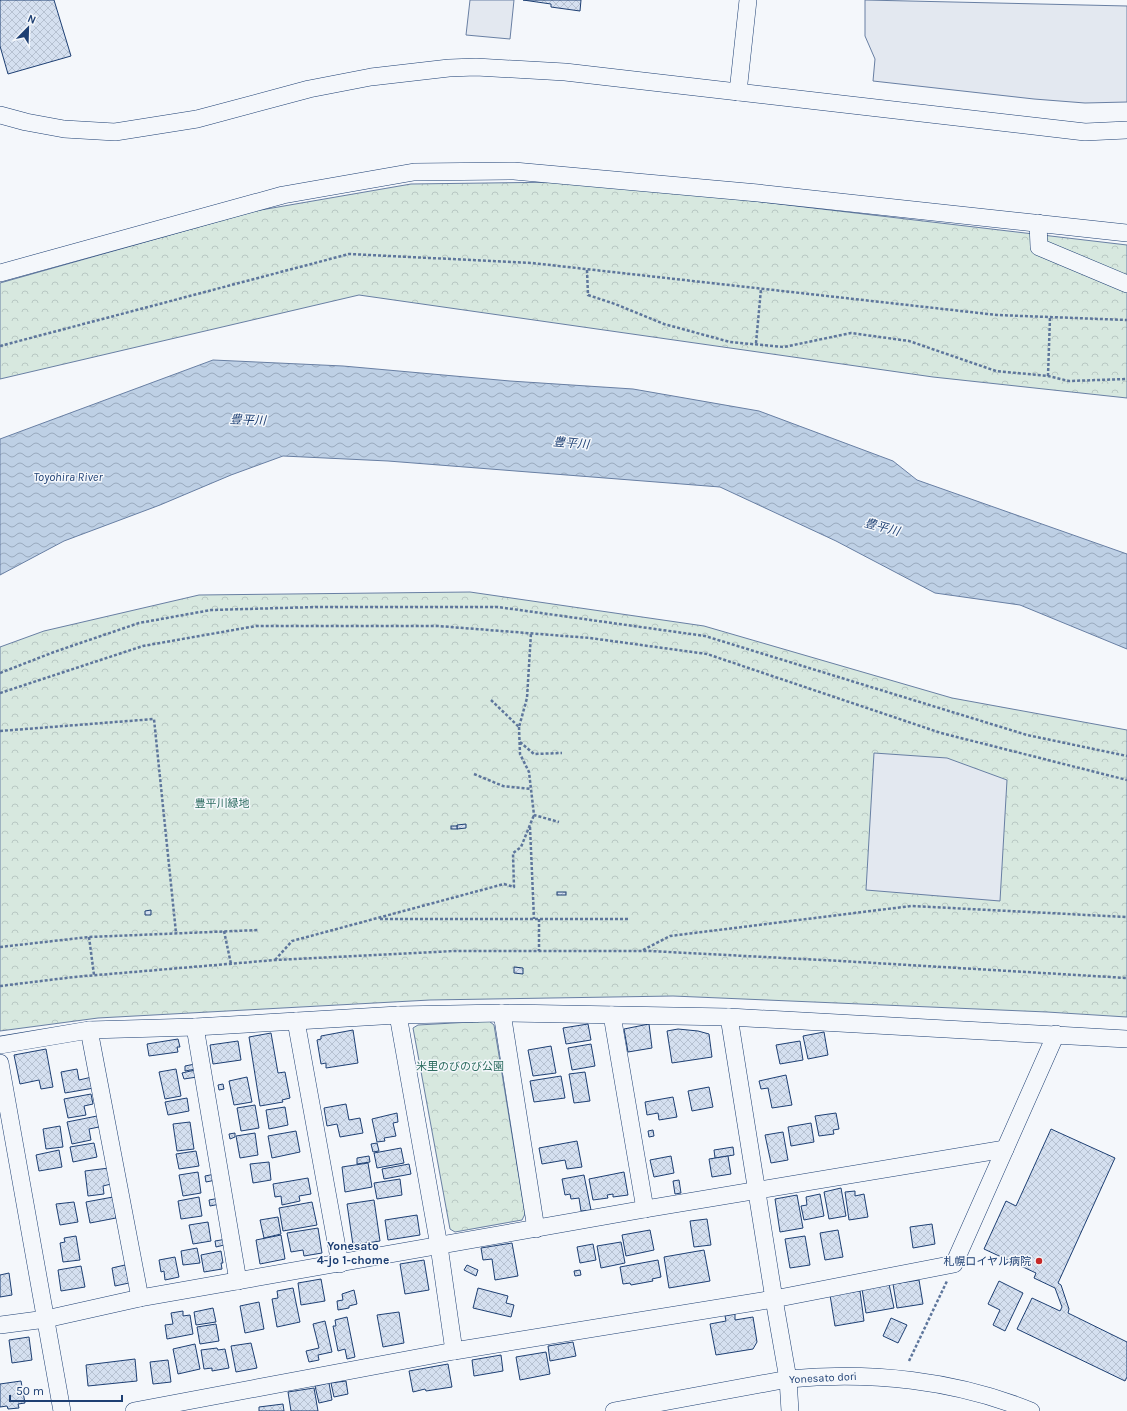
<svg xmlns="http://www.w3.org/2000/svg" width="1127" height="1411" font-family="Karla,'Noto Sans JP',sans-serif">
<defs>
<pattern id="forest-crowns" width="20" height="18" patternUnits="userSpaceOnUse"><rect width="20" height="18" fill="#d7e8df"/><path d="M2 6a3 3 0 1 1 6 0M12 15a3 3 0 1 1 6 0" fill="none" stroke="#b8c8c3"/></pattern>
<pattern id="water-waves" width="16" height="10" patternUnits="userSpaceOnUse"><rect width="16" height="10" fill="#bed0e5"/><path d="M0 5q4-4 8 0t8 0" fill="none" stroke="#9aaabe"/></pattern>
<pattern id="building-cross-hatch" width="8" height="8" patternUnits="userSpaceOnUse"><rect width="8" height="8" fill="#d5e0f0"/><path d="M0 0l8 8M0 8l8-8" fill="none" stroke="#b6c1d1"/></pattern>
</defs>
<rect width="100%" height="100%" fill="#f4f7fb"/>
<g fill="url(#forest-crowns)" stroke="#687fa3">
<path d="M 563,182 L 745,200 L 1127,245 L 1127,398 L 933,377 L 359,295 L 0,379 L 0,283 L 255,211 L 411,184 Z"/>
<path d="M 470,592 L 704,626 L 952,698 L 1127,730 L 1127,1017 L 1047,1012 L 673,996 L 430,1000 L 98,1018 L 0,1031 L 0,647 L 44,631 L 199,595 Z"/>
<path d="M 489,1021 L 494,1025 L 525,1214 L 522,1220 L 455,1232 L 450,1229 L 413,1028 L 418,1025 Z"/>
</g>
<g fill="#e3e8f0" stroke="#687fa3">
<path d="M 470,0 L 514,0 L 510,39 L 466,35 Z"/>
<path d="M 865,0 L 1127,6 L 1127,102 L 1085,103 L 1034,99 L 873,81 L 875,59 L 865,36 Z"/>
<path d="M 874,753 L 947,758 L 1007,780 L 1000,901 L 866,890 Z"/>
</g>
<path fill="url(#water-waves)" stroke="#687fa3" d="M 213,360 L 343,366 L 510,381 L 633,389 L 759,411 L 893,461 L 917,480 L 1127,554 L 1127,649 L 1020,605 L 935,593 L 836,541 L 720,487 L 388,461 L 283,456 L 231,475 L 160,505 L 64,541 L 0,575 L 0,439 Z"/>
<g fill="url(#building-cross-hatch)" stroke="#1d3f73">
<path d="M 0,0 L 54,0 L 71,56 L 8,74 L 0,46 Z"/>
<path d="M 523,0 L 581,0 L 580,11 L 551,7 L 551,4 Z"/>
<path d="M 466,824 L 466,828 L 457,829 L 457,825 Z"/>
<rect x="451" y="826" width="6" height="3"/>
<rect x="557" y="892" width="9" height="3"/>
<path d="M 151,910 L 151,915 L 145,915 L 145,911 Z"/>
<path d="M 514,967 L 523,968 L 523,974 L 514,973 Z"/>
<path d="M 588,1024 L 591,1040 L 566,1044 L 563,1028 Z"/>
<path d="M 649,1024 L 652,1048 L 628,1052 L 624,1029 Z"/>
<path d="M 678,1029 L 698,1031 L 709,1034 L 712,1057 L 672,1063 L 667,1031 Z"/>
<path d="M 353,1030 L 358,1063 L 326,1068 L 326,1063 L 321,1064 L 317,1040 L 321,1039 L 321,1036 Z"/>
<path d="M 824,1032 L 828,1055 L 808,1059 L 803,1036 Z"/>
<path d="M 271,1033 L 278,1073 L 285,1072 L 290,1098 L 282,1100 L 283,1102 L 260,1106 L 249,1037 Z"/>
<path d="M 178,1039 L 180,1047 L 177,1047 L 178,1052 L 149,1056 L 147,1044 Z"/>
<path d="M 238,1041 L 241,1060 L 213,1064 L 210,1045 Z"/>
<path d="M 800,1041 L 803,1060 L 780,1064 L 776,1045 Z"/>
<path d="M 591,1044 L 595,1066 L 572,1070 L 568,1048 Z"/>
<path d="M 551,1046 L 556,1073 L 533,1076 L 528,1050 Z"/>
<path d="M 46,1049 L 53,1087 L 41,1089 L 39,1080 L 20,1084 L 14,1055 Z"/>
<path d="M 195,1064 L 196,1069 L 185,1071 L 185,1066 Z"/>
<path d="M 77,1069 L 79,1080 L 92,1077 L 94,1088 L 65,1093 L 61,1072 Z"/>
<path d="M 176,1069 L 181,1096 L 165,1099 L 159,1072 Z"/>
<path d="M 195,1070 L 197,1077 L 184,1079 L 182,1073 Z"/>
<path d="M 585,1072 L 590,1101 L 574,1103 L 569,1074 Z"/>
<path d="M 786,1075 L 792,1105 L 772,1108 L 768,1088 L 761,1089 L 759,1081 Z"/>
<path d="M 561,1076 L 565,1098 L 534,1102 L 530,1081 Z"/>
<path d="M 247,1077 L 252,1102 L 234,1105 L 229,1081 Z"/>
<path d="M 223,1084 L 224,1089 L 219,1090 L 218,1085 Z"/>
<path d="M 709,1087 L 713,1107 L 692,1111 L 688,1091 Z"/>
<path d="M 91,1094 L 93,1104 L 84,1106 L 86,1115 L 68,1118 L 64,1099 Z"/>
<path d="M 673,1097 L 677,1117 L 659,1120 L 658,1113 L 647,1115 L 645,1102 Z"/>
<path d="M 187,1098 L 189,1111 L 168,1115 L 165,1102 Z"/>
<path d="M 346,1104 L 349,1120 L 360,1118 L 363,1133 L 340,1137 L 337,1124 L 327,1126 L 324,1108 Z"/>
<path d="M 255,1105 L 259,1128 L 241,1131 L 237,1108 Z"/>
<path d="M 285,1107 L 288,1125 L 269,1129 L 266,1110 Z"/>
<path d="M 397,1113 L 398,1122 L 393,1123 L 396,1136 L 384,1138 L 385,1141 L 377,1142 L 372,1119 Z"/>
<path d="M 836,1113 L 839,1129 L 833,1130 L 834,1134 L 819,1136 L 815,1116 Z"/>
<path d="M 97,1116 L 99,1127 L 89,1129 L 91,1140 L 72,1144 L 67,1122 Z"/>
<path d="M 190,1122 L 194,1149 L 177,1151 L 173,1124 Z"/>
<path d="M 811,1123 L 814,1142 L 791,1146 L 788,1127 Z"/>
<path d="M 60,1126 L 63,1147 L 46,1149 L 43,1129 Z"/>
<path d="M 1051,1129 L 1115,1158 L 1058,1283 L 1061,1285 L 1069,1309 L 1068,1313 L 1127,1342 L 1127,1377 L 1125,1381 L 1017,1329 L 1032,1298 L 1060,1311 L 1062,1307 L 1055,1288 L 1034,1278 L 1036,1273 L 984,1249 L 1006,1201 L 1016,1206 Z"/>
<path d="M 653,1130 L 654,1136 L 649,1137 L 648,1131 Z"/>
<path d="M 296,1131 L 300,1152 L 272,1158 L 268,1136 Z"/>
<path d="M 783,1132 L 788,1160 L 771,1163 L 765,1135 Z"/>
<path d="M 235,1133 L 235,1137 L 230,1139 L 229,1134 Z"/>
<path d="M 255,1133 L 258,1155 L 240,1158 L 236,1136 Z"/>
<path d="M 577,1141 L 582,1167 L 567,1169 L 565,1160 L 542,1164 L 539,1148 Z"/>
<path d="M 94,1143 L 97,1157 L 73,1162 L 70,1147 Z"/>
<path d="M 377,1143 L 379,1151 L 373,1152 L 371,1144 Z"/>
<path d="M 733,1147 L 734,1155 L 715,1158 L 714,1150 Z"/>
<path d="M 401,1148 L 404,1163 L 377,1168 L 374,1153 Z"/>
<path d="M 59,1150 L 62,1167 L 39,1171 L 36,1155 Z"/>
<path d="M 196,1151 L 199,1166 L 179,1169 L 176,1154 Z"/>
<path d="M 369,1156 L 370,1162 L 357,1164 L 357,1158 Z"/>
<path d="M 671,1156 L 674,1173 L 654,1177 L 650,1160 Z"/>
<path d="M 728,1156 L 731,1174 L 712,1177 L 709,1159 Z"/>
<path d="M 269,1162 L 271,1180 L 253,1183 L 250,1164 Z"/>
<path d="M 368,1163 L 372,1187 L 345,1192 L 342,1167 Z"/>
<path d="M 409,1164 L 411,1174 L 384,1179 L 382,1169 Z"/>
<path d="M 109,1168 L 111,1184 L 103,1186 L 104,1194 L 88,1196 L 85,1171 Z"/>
<path d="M 198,1172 L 201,1193 L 183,1196 L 179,1175 Z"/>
<path d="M 624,1172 L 628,1195 L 613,1197 L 613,1194 L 607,1195 L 608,1198 L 593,1200 L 589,1179 Z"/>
<path d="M 215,1174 L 216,1180 L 206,1182 L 205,1176 Z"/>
<path d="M 584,1175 L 591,1210 L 581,1211 L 579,1198 L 571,1199 L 570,1194 L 565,1195 L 562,1179 Z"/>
<path d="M 308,1178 L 311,1194 L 299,1196 L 300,1201 L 282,1205 L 281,1196 L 275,1197 L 273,1184 Z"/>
<path d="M 400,1179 L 402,1195 L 377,1199 L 374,1183 Z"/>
<path d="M 679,1180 L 681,1193 L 675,1194 L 673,1181 Z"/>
<path d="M 841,1188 L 846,1216 L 829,1219 L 824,1192 Z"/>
<path d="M 855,1191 L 855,1196 L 864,1194 L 868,1217 L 849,1220 L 845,1192 Z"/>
<path d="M 820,1194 L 824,1216 L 804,1220 L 801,1206 L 807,1205 L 806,1197 Z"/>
<path d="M 797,1195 L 803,1228 L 780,1232 L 775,1199 Z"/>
<path d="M 113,1197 L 116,1218 L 90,1223 L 86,1202 Z"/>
<path d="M 199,1197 L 202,1216 L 181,1219 L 178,1201 Z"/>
<path d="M 220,1198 L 220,1204 L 210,1206 L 209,1200 Z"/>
<path d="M 374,1200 L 380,1241 L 353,1245 L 347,1204 Z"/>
<path d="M 74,1202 L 78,1222 L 60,1225 L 56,1204 Z"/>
<path d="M 312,1202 L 317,1225 L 283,1231 L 279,1208 Z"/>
<path d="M 417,1215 L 420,1235 L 388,1240 L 385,1220 Z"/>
<path d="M 278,1217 L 281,1234 L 264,1238 L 260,1220 Z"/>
<path d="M 707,1219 L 711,1245 L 694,1247 L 690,1221 Z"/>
<path d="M 208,1222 L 211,1241 L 193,1244 L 189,1225 Z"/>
<path d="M 932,1224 L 935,1244 L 913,1248 L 910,1227 Z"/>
<path d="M 318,1228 L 322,1253 L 304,1256 L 303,1250 L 291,1252 L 287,1233 Z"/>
<path d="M 650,1230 L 654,1250 L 626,1256 L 622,1235 Z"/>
<path d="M 838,1230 L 843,1257 L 825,1260 L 820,1233 Z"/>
<path d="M 281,1235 L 285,1259 L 260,1264 L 256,1240 Z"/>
<path d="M 76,1236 L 80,1260 L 63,1262 L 60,1243 L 65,1242 L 64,1238 Z"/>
<path d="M 805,1236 L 810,1265 L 790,1268 L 785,1239 Z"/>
<path d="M 227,1239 L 228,1244 L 216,1247 L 215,1241 Z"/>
<path d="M 621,1242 L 625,1263 L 601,1268 L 597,1246 Z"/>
<path d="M 512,1243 L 518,1276 L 495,1280 L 492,1259 L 483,1260 L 481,1248 Z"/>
<path d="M 593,1244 L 596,1260 L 580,1263 L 577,1247 Z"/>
<path d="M 197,1248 L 200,1263 L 183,1265 L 181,1251 Z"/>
<path d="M 704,1250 L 710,1281 L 669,1288 L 664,1257 Z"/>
<path d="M 221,1251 L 223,1263 L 221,1263 L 222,1269 L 204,1272 L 201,1255 Z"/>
<path d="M 175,1257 L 179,1277 L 165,1280 L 164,1271 L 161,1272 L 159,1260 Z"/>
<path d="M 424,1260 L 429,1290 L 405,1294 L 400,1264 Z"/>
<path d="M 658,1260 L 661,1277 L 652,1279 L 653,1281 L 631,1285 L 630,1283 L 623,1284 L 620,1267 Z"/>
<path d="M 125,1265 L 129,1283 L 115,1286 L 112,1268 Z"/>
<path d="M 467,1265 L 478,1270 L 476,1276 L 464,1270 Z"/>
<path d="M 81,1266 L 85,1287 L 61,1291 L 58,1270 Z"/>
<path d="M 580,1270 L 581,1275 L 575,1276 L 574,1271 Z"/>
<path d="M 9,1273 L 12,1295 L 0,1297 L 0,1275 Z"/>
<path d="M 321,1279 L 325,1301 L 301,1305 L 298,1283 Z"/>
<path d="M 919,1280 L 923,1304 L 897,1308 L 893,1284 Z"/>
<path d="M 999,1281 L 1023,1293 L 1005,1331 L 993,1325 L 1000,1310 L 988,1304 Z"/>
<path d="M 889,1284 L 894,1308 L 866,1313 L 862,1289 Z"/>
<path d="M 293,1288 L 300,1322 L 277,1327 L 272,1299 L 278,1298 L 277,1291 Z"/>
<path d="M 478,1288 L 508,1296 L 506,1303 L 514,1305 L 511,1317 L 473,1308 Z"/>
<path d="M 354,1290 L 357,1304 L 349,1306 L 349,1308 L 338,1310 L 337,1301 L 343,1300 L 342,1294 Z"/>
<path d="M 860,1291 L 864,1321 L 835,1326 L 830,1295 Z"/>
<path d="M 259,1302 L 264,1329 L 245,1333 L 240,1306 Z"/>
<path d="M 213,1308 L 216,1322 L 196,1325 L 194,1312 Z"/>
<path d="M 183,1311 L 183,1316 L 190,1315 L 193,1334 L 167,1339 L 165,1325 L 173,1324 L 171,1313 Z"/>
<path d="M 399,1312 L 404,1343 L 383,1347 L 377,1315 Z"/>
<path d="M 735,1314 L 735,1320 L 753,1317 L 757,1342 L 753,1349 L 716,1355 L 710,1324 L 726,1321 L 725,1316 Z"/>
<path d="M 347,1317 L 355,1357 L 347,1359 L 345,1349 L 338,1351 L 333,1326 L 336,1326 L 335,1320 Z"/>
<path d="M 891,1318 L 907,1325 L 898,1343 L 883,1336 Z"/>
<path d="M 325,1321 L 332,1352 L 318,1355 L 319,1360 L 309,1362 L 306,1351 L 319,1348 L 313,1324 Z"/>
<path d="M 216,1324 L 219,1341 L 200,1344 L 197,1327 Z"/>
<path d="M 29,1337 L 32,1360 L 12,1363 L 9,1340 Z"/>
<path d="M 573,1342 L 576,1356 L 550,1361 L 548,1346 Z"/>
<path d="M 251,1343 L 257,1368 L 236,1372 L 231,1346 Z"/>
<path d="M 195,1344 L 200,1369 L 178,1374 L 173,1349 Z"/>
<path d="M 217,1348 L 218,1350 L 225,1349 L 229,1368 L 212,1371 L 212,1368 L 204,1369 L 201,1350 Z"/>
<path d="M 546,1352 L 550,1374 L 520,1380 L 516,1357 Z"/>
<path d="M 501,1355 L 503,1371 L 474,1376 L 472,1360 Z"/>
<path d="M 135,1359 L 137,1381 L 88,1386 L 86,1365 Z"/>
<path d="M 168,1360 L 171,1382 L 153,1384 L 150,1362 Z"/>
<path d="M 448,1364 L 452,1387 L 426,1391 L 425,1389 L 413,1392 L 409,1371 Z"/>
<path d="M 21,1381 L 25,1403 L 18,1404 L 19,1408 L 8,1409 L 7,1406 L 0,1407 L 0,1384 Z"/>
<path d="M 346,1381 L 348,1394 L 334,1397 L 331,1383 Z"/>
<path d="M 329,1383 L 332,1400 L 319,1403 L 315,1386 Z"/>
<path d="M 314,1388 L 318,1411 L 291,1411 L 288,1392 Z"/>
<path d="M 283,1404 L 284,1411 L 259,1411 L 259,1407 Z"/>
</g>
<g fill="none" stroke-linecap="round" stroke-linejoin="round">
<g stroke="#1d3f73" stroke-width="18">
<g id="minor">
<path d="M 738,92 L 748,0"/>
<path d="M 0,115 L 26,122 L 64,129 L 115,132 L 197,119 L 309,89 L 371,77 L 449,68 L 476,67 L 565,72 L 1085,132 L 1127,130"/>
<path d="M 1038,223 L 1039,247 L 1127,284"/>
<path d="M 0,273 L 283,195 L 414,172 L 514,171 L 758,193 L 1127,233"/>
<path d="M 502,1013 L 536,1229"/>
<path d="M 398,1015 L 439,1246 L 454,1351"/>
<path d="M 612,1015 L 645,1209"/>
<path d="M 729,1017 L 774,1299 L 788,1379 L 790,1411"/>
<path d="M 296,1021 L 340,1264"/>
<path d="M 195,1027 L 238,1281"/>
<path d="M 89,1030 L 140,1298"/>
<path d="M 0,1045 L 89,1030 L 195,1027 L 398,1015 L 502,1013 L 729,1017 L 1127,1039"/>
<path d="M 0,1063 L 62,1411"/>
<path d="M 0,1325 L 46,1319 L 140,1298 L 645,1209 L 1005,1149"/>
<path d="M 134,1411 L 454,1351 L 774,1299 L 954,1264 L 1056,1034"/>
<path d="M 614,1411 L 788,1379 C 870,1371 955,1380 1031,1411"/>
</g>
</g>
<g stroke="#5e769c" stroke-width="2.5" stroke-dasharray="3 2" stroke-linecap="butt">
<path d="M 587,270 L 588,295 L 615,304 L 664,324 L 730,342 L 784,347 L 851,333 L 909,341 L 996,371 L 1048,376 L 1069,381 L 1127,379"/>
<path d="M 756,343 L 761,289"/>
<path d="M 0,346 L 349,254 L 532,263 L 997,315 L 1127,320"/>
<path d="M 1048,376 L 1050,317"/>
<path d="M 0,673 L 54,652 L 139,623 L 211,610 L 317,607 L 498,607 L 705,636 L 1027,735 L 1127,756"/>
<path d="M 0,693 L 143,646 L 256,626 L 438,626 L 590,638 L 707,654 L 941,733 L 1127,780"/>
<path d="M 491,700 L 519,727 L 527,698 L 531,633"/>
<path d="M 519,727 L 520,754 L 529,772 L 534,815 L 559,822"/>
<path d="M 0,731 L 154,719 L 176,933"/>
<path d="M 520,742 L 534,754 L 562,753"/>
<path d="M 474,774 L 503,786 L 531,789"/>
<path d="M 530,827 L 534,919"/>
<path d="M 380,919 L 630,919"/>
<path d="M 539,919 L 539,951"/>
<path d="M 224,931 L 231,964"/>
<path d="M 89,937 L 94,975"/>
<path d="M 0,947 L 89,937 L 259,930"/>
<path d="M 643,950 L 670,936 L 911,906 L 1127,917"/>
<path d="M 275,960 L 292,941 L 504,884 L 514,887 L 513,853 L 521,847 L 534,815"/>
<path d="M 0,986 L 74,977 L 275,960 L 454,951 L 650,951 L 841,961 L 1127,978"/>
<path d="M 909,1361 L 947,1281"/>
</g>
<use href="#minor" stroke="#f4f7fb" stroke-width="17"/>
</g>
<circle fill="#c62828" stroke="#f4f7fb" stroke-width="1.5" cx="1039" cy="1261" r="4"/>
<g text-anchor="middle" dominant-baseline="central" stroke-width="3" stroke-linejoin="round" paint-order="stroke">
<g font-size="11" fill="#2c6c60" stroke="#f4f7fb">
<text x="222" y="803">豊平川緑地</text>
<text x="460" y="1066">米里のびのび公園</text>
</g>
<g font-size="11" fill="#1d3f73" stroke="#f4f7fb" text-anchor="end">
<text x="1031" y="1261">札幌ロイヤル病院</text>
</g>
<g font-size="11" fill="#1d3f73" stroke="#f4f7fb">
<text transform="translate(823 1378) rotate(-3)">Yonesato dori</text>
</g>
<g font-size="12" font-style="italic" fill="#1d3f73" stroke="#f4f7fb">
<text transform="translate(248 420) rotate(2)">豊平川</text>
<text transform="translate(571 443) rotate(5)">豊平川</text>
<text x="68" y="477">Toyohira River</text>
<text transform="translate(882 527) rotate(15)">豊平川</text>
</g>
<g font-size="12" font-weight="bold" fill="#1d3f73" stroke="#f4f7fb">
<text x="353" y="1246">Yonesato<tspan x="353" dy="14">4-jo 1-chome</tspan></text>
</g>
</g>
<g transform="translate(28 28) rotate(23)" stroke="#f4f7fb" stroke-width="3" paint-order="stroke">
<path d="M0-3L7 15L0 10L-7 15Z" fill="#1d3f73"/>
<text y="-6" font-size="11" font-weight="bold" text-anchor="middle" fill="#1d3f73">N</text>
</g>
<path d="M10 1395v6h112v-6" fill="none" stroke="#1d3f73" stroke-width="2"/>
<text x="16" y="1395" font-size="12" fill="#1d3f73" stroke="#f4f7fb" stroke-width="3" paint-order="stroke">50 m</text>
</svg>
